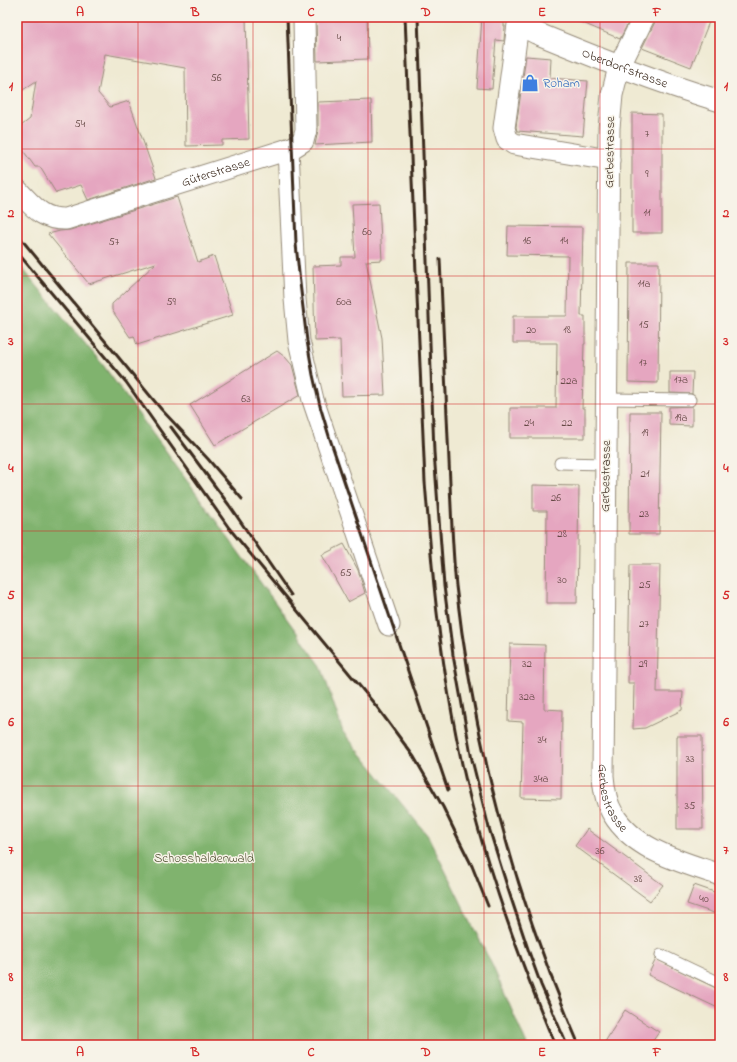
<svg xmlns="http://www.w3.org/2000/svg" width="737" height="1062" font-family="'Indie Flower',sans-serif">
<rect width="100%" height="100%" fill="#f7f3e8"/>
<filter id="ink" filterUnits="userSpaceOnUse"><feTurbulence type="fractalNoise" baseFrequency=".025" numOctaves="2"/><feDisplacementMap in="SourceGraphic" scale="8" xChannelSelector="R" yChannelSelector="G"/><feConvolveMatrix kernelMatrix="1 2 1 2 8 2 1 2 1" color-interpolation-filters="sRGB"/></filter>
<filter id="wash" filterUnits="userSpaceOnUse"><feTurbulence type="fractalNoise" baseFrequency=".012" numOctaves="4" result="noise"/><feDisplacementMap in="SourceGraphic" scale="16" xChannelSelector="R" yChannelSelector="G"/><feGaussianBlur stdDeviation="0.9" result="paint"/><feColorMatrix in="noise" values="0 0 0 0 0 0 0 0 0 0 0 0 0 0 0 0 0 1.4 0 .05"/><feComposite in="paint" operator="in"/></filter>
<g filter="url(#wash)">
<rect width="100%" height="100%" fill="#efead3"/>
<path fill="#80b36e" stroke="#5e6e46" d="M 17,262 L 103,365 L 321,666 L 343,732 L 428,836 L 493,967 L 527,1045 L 17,1045 Z"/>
<g id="blocks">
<g fill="#e5a6c0">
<path d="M 17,17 L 246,17 L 249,139 L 222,140 L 222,145 L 186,146 L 185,68 L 105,54 L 98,93 L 110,107 L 129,101 L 156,178 L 88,200 L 81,185 L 56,193 L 40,167 L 35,167 L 17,142 L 17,129 L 30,119 L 36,81 L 17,94 Z"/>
<path d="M 316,17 L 367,17 L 368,59 L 317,61 Z"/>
<path d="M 482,17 L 504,17 L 504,26 L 505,26 L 504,41 L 496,40 L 492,89 L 477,88 Z"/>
<path d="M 569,17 L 631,17 L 620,39 Z"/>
<path d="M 656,17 L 711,17 L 691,67 L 642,48 L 655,22 Z"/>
<path d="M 526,56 L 551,58 L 550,78 L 588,81 L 583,136 L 517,131 L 516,127 Z"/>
<path d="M 371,100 L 372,142 L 315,145 L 318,130 L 318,102 Z"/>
<path d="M 632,113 L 662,114 L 662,233 L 632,233 Z"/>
<path d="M 177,197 L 198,262 L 214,256 L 233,315 L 137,345 L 134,336 L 130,337 L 112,310 L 112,304 L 156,263 L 89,284 L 48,234 L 60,231 L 70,230 Z"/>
<path d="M 379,203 L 382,260 L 366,261 L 382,338 L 385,395 L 342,396 L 340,340 L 315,341 L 313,266 L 341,265 L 341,257 L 355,257 L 352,204 Z"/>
<path d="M 508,226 L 583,227 L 581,316 L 585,316 L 585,344 L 584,344 L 582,408 L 585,408 L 585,438 L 510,438 L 510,408 L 556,408 L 557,343 L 513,343 L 513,316 L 567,316 L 568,256 L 507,255 Z"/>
<path d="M 629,263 L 659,263 L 658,383 L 628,382 Z"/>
<path d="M 277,351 L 285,357 L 292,365 L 300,395 L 215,445 L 190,405 Z"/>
<path d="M 670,372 L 693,372 L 692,394 L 670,393 Z"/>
<path d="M 692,406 L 692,426 L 669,425 L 669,407 Z"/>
<path d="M 630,412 L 661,412 L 659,534 L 629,534 Z"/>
<path d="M 533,485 L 579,486 L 577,603 L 546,603 L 547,511 L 533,511 Z"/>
<path d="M 344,544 L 358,570 L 365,593 L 348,602 L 322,555 Z"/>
<path d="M 630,565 L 660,565 L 657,692 L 683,692 L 682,710 L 645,728 L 633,729 L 634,683 L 628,683 Z"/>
<path d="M 510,644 L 545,645 L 544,709 L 562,710 L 561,799 L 521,798 L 523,722 L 508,721 Z"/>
<path d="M 677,736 L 702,736 L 703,829 L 677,829 Z"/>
<path d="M 587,829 L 663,885 L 650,901 L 575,846 Z"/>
<path d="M 694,885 L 720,894 L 720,915 L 687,904 Z"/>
<path d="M 656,959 L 720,990 L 720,1009 L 648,975 Z"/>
<path d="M 625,1010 L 659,1032 L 650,1045 L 603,1045 Z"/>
</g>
</g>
</g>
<g filter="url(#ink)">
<use href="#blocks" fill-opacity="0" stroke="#958a78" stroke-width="1"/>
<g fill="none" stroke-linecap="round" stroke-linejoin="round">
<g stroke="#958a78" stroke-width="13">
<g id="service">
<path d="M 607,399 L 690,400"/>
<path d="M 560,463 L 606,464"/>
<path d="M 661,955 L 720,983"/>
</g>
</g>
<g stroke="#958a78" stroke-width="23">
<g id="minor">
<path d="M 519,17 L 504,128 L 507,139 L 514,144 L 609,160"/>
<path id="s1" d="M 521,17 L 530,30 L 536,33 C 597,58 657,82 720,101"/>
<path id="s2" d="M 644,17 L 619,67 L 612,95 L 609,128 L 603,776 C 604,789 606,803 613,814 C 635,851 683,862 720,875"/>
<path d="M 288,149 L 295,299 L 299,341 L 313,400 L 389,625"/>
<path id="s3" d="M 17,190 C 33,206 42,220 66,219 L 292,148 L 303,141 L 306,130 L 304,17"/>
</g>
</g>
<use href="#service" stroke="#fff" stroke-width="11"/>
<use href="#minor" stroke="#fff" stroke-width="21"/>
<g stroke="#3b2a1e" stroke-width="3">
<path d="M 287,17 L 296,244 L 300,283 L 307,341 L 313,375 L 320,406 L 329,436 L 448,790"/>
<path d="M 405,17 L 425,482 C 427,506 429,530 431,554 C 437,624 447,695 462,764 C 483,860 517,954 555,1045"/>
<path d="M 418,17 L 434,452 L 444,586 L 453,655 L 472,760 L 489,828 L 508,889 L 529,952 L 541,985 L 567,1045"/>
<path d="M 17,234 L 161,409 L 208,459 L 242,499"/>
<path d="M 17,252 L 126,382 L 229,528 L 377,707 L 414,757 L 443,807 L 457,836 L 472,866 L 488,906"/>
<path d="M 440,259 C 443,326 446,394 449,461 C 451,503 452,545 456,586 C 474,746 515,897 579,1045"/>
<path d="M 171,427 L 229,505 L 291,595"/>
</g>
</g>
</g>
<path fill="none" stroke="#d62828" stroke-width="1" stroke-opacity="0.55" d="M 138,17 L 138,1045M 253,17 L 253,1045M 368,17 L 368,1045M 484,17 L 484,1045M 600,17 L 600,1045M 17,149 L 720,149M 17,276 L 720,276M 17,404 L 720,404M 17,531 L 720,531M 17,658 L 720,658M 17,786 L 720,786M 17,913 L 720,913"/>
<defs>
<g id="shop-bare" transform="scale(1.38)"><path d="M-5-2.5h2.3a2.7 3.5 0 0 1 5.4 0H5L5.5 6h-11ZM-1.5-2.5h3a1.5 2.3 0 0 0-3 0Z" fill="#3f7fe0" stroke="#f7f3e8" stroke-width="2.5" paint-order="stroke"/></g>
</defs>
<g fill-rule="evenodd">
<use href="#shop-bare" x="530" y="83"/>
</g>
<g text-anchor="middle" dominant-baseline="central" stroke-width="3" stroke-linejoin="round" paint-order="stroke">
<g font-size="11" fill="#664946">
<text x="339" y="38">4</text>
<text x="216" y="78">56</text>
<text x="80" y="124">54</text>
<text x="647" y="134">7</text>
<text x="647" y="174">9</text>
<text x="647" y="213">11</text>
<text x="367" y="232">60</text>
<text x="527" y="241">16</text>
<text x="564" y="241">14</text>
<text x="114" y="242">57</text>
<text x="644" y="284">11a</text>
<text x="171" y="302">59</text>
<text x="344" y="302">60a</text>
<text x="644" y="325">15</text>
<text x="531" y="330">20</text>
<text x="567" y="330">18</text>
<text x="643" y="363">17</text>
<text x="681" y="380">17a</text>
<text x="569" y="381">22a</text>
<text x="246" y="399">63</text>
<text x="681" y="418">19a</text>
<text x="529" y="423">24</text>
<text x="567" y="423">22</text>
<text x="645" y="433">19</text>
<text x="645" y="474">21</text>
<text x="556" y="498">26</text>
<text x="644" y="514">23</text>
<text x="562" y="534">28</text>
<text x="346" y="573">65</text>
<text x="562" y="580">30</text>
<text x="645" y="585">25</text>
<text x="644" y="624">27</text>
<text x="527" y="664">32</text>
<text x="643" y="664">29</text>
<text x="527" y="697">32a</text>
<text x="542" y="740">34</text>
<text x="690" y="759">33</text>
<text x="541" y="779">34a</text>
<text x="690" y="806">35</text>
<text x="600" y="851">36</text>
<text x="638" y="879">38</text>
<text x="704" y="899">40</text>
</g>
<g font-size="13" fill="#3b2a1e" stroke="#f7f3e8">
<text stroke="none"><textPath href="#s1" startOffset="118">Oberdorfstrasse</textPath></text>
<text transform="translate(610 152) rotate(-89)">Gerbestrasse</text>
<text stroke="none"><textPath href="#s3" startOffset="216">Güterstrasse</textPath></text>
<text transform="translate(606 476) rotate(-89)">Gerbestrasse</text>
<text stroke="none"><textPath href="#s2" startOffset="790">Gerbestrasse</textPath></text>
</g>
<g font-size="13" fill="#366cbe" stroke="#f7f3e8" text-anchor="start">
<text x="543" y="83">Roham</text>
</g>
<g font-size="13" fill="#545436" stroke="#f7f3e8">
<text x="204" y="858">Schosshaldenwald</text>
</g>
</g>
<rect width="737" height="1062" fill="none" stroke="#f7f3e8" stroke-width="44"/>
<rect x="22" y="22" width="693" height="1018" fill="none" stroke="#d62828" stroke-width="1.5"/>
<g font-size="13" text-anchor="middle" font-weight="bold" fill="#d62828">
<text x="80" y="16">A</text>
<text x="195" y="16">B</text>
<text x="311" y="16">C</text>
<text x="426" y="16">D</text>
<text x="542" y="16">E</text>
<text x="657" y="16">F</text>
<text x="11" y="90">1</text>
<text x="726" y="90">1</text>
<text x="11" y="217">2</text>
<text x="726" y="217">2</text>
<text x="11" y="345">3</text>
<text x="726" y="345">3</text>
<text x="11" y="472">4</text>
<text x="726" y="472">4</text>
<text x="11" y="599">5</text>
<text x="726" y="599">5</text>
<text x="11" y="726">6</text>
<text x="726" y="726">6</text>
<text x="11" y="854">7</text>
<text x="726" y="854">7</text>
<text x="11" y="981">8</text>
<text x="726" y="981">8</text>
<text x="80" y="1056">A</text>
<text x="195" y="1056">B</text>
<text x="311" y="1056">C</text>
<text x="426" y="1056">D</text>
<text x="542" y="1056">E</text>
<text x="657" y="1056">F</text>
</g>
</svg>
